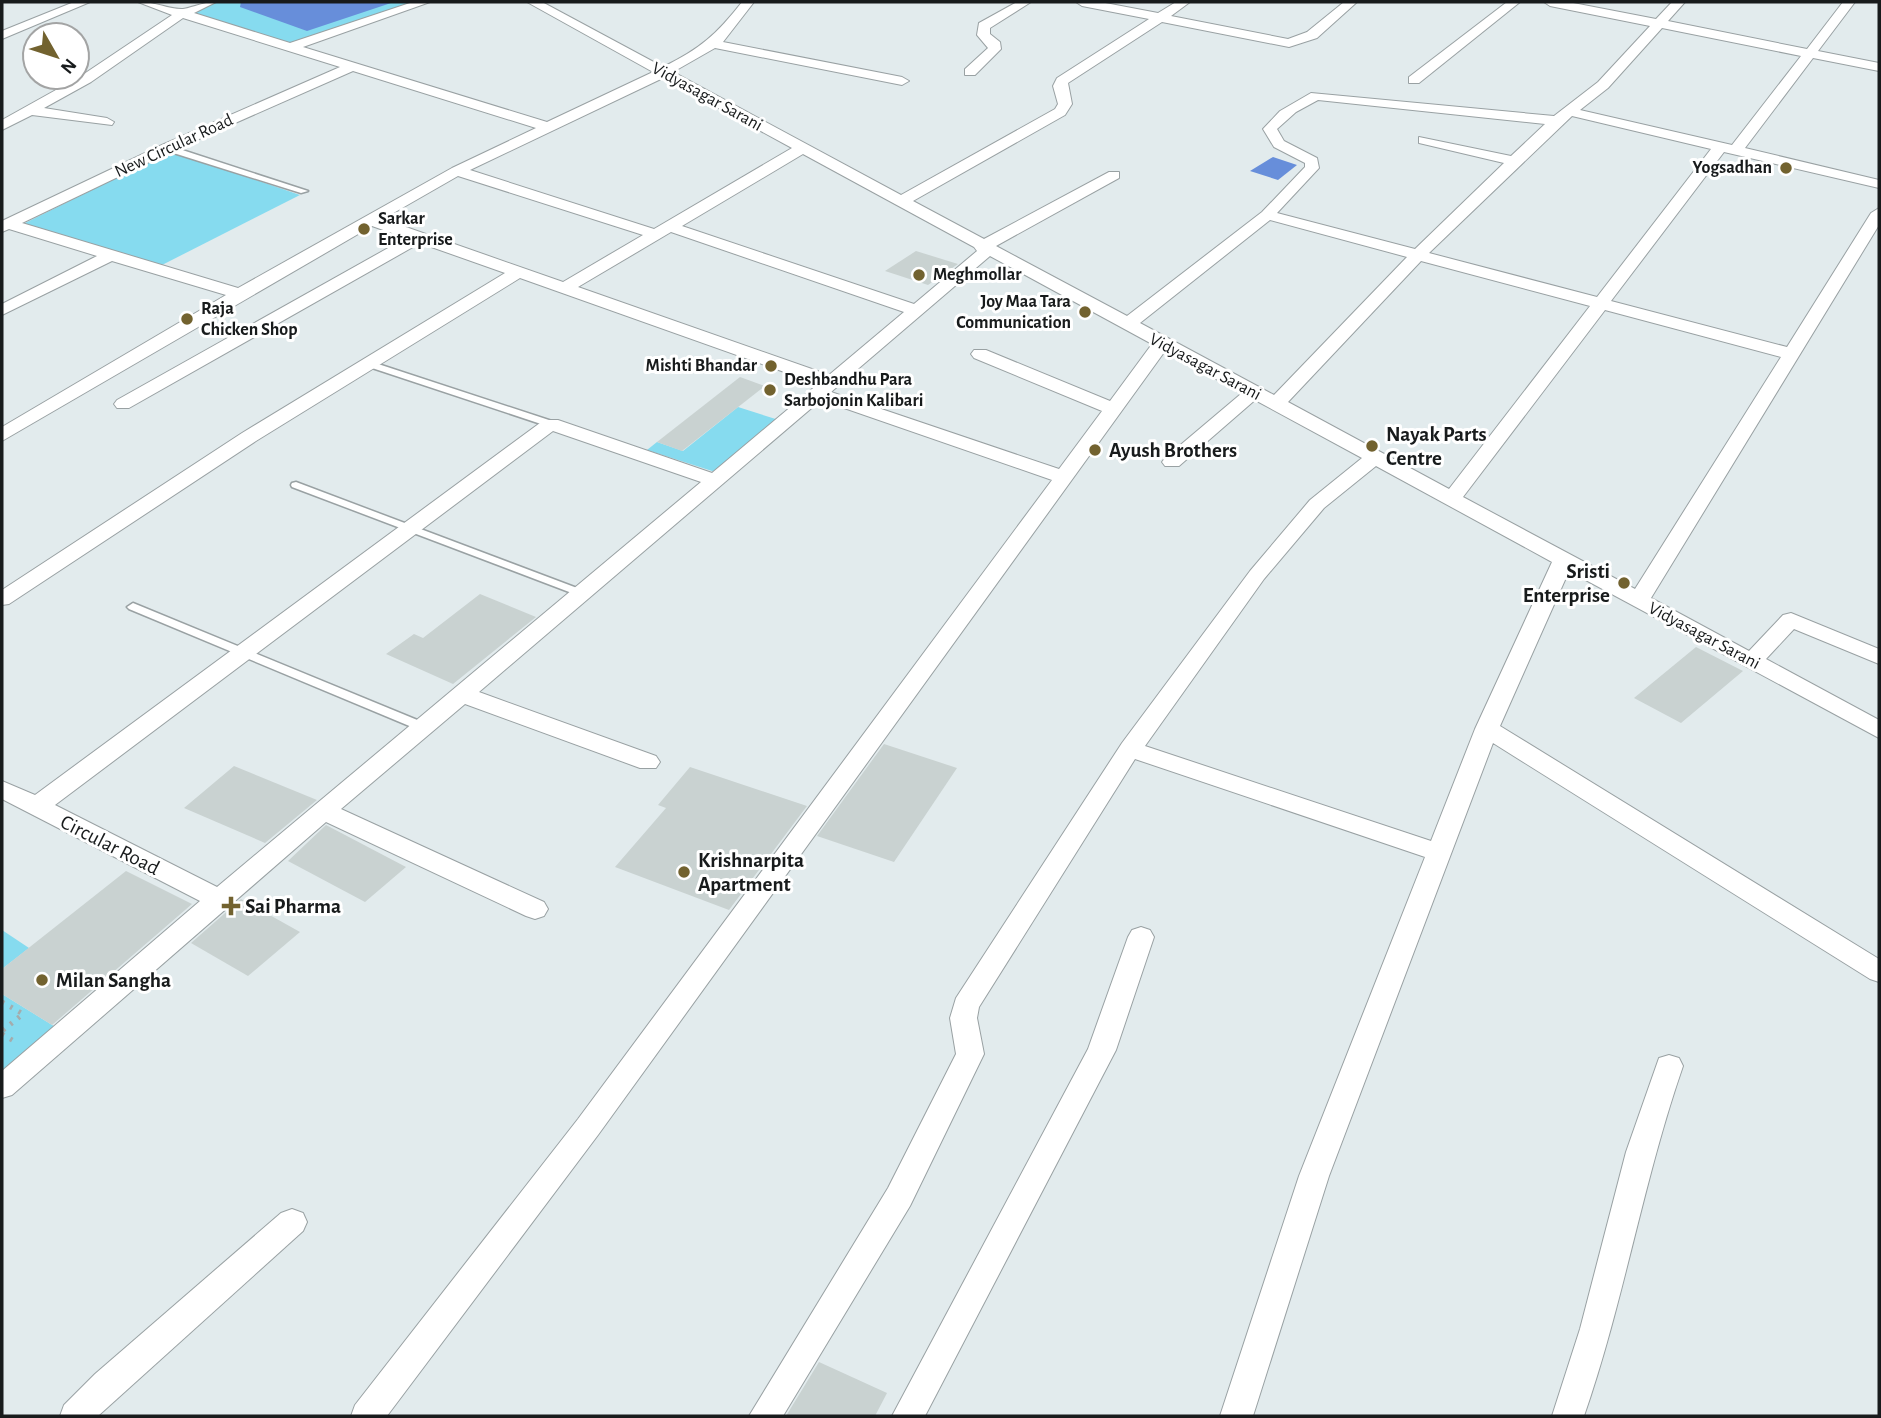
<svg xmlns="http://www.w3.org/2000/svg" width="1881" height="1418" font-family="'Alegreya Sans',sans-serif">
<rect width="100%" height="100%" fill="#e2ebed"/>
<g fill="#86dbef">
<path d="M 216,2 L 413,2 L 290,45 L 195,13 Z"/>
<path d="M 171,151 L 300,195 L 162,265 L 21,225 Z"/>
<path d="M 738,407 L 782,421 L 724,470 L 712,471 L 647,450 L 657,442 L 683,451 Z"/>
<path d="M 2,930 L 29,948 L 2,969 Z"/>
<path d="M 2,994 L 57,1028 L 2,1072 Z"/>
</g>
<g fill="#678eda">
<path d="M 241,2 L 394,2 L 307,31 L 240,7 Z"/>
<path d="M 1273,157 L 1297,165 L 1278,180 L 1250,171 Z"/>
</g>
<g fill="#c9d2d1">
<path d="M 916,251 L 958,264 L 928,285 L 885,271 Z"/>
<path d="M 740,377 L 765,386 L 682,451 L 657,442 Z"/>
<path d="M 480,594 L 536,617 L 453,684 L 386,654 L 414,634 L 423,638 Z"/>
<path d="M 1696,647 L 1743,671 L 1681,723 L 1634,698 Z"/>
<path d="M 884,744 L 957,768 L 894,862 L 817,836 Z"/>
<path d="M 234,766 L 317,800 L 265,843 L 184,808 Z"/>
<path d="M 690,767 L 807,806 L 729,910 L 615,867 L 666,808 L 658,805 Z"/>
<path d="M 326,825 L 406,867 L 365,902 L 288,861 Z"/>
<path d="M 126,871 L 192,904 L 52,1025 L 2,994 L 2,969 Z"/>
<path d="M 241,899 L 300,932 L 248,976 L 191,943 Z"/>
<path d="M 819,1362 L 887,1393 L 875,1416 L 786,1416 Z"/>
</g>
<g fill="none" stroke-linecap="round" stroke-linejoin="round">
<g stroke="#99a1a3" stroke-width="3">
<g id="service">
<path d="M 164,146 L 170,146 L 308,191 L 301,193 L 164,150 Z"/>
<path d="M 369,361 L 555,422 L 556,424 L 555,426 L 547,426 L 366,366 L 364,364 Z"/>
<path d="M 296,482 L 585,591 L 587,593 L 585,595 L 577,595 L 292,487 L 291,485 L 292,483 Z"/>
<path d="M 133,603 L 427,724 L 429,727 L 423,731 L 419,730 L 129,609 L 127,607 Z"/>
</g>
</g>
<g stroke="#99a1a3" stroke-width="2">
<g id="minor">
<path d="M 74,2 L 90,2 L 2,39 L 2,31 Z"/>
<path d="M 138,2 C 152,1 172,10 183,9 C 195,7 203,2 216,2 L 194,13 L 290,43 L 413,2 L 430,2 L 303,47 L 547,122 L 653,72 L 527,2 L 542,2 L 663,67 C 700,49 717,34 742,2 L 754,2 L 723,42 L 902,77 L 909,81 L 902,85 L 715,48 L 673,72 L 901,195 L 1055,109 L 1058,104 L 1053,86 L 1057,78 L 1149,19 L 1082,6 L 1076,2 L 1100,2 L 1158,13 L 1176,2 L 1190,2 L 1171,16 L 1288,39 L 1307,32 L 1344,2 L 1357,2 L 1317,38 L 1289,47 L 1162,22 L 1068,83 L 1072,104 L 1065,115 L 913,201 L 984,239 L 1109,172 L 1119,172 L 1119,178 L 996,246 L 1127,316 L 1262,212 L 1305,167 L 1305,163 L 1274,147 L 1263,129 L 1280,111 L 1311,93 L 1554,116 L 1598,82 L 1650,26 L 1550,6 L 1544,2 L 1568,2 L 1656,19 L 1672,2 L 1685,2 L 1668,21 L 1807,49 L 1843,2 L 1855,2 L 1818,51 L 1879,63 L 1879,71 L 1813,58 L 1745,148 L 1879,180 L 1879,188 L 1724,152 L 1611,301 L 1787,347 L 1871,213 L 1879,208 L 1879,225 L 1651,598 L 1749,651 L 1783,615 L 1791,613 L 1879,649 L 1879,664 L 1794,629 L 1766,659 L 1879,720 L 1879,738 L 1569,571 L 1500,726 L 1879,959 L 1879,982 L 1870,979 L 1493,743 L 1329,1176 L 1253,1416 L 1220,1416 L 1299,1176 L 1425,857 L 1135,759 L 979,1007 L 977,1018 L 984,1054 L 910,1206 L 783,1416 L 749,1416 L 888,1188 L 956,1054 L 950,1018 L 956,998 L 1122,743 L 1250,571 L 1310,500 L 1362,458 L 1255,400 L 1179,466 L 1165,466 L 1162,462 L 1165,458 L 1242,393 L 1165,351 L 598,1135 L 387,1416 L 351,1416 L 355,1405 L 578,1119 L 1052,480 L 821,400 L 479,692 L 656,756 L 660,762 L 656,768 L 640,768 L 465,704 L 341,809 L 544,902 L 548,909 L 544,916 L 535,919 L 526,916 L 326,822 L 12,1095 L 2,1098 L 2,1071 L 200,901 L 2,799 L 2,781 L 35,795 L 544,420 L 558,420 L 712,473 L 818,384 L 520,278 L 256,441 L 9,604 L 2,605 L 2,590 L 242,433 L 505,273 L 420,243 L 129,408 L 117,408 L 114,404 L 117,400 L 406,238 L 372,226 L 2,441 L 2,427 L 226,295 L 112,261 L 2,315 L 2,304 L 97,256 L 9,229 L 2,232 L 2,221 L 162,145 L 340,67 L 183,18 L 91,82 L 44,108 L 107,118 L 114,122 L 112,125 L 32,115 L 2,130 L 2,120 L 81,76 L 172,15 ZM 1662,28 L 1801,56 L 1732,145 L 1580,110 L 1608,88 ZM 353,71 L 536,128 L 452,168 L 238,288 L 22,223 L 172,151 ZM 663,78 L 792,148 L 654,229 L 470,170 ZM 1318,100 L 1545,124 L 1511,156 L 1419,137 L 1419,143 L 1504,163 L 1415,249 L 1277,213 L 1319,168 L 1317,158 L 1284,141 L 1277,129 L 1296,112 ZM 1572,116 L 1711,149 L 1597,297 L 1429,253 ZM 803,154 L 974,247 L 977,251 L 914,304 L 682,226 ZM 458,176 L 643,235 L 563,282 L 383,219 ZM 1270,220 L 1407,257 L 1274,395 L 1140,323 ZM 671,232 L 904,312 L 829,375 L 578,287 ZM 990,256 L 1152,344 L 1110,401 L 986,350 L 974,350 L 971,354 L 974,358 L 1102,411 L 1059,469 L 831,392 ZM 1421,261 L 1590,306 L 1449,489 L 1288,402 ZM 1605,310 L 1781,357 L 1635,589 L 1463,497 ZM 553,431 L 701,482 L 217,887 L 55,805 ZM 1376,466 L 1552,562 L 1475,729 L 1431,841 L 1145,746 L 1264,579 L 1324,508 Z"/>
<path d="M 1017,2 L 1031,2 L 990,28 L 990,34 L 1000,42 L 1001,49 L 975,75 L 965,75 L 965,69 L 988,48 L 977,35 L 979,23 Z"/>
<path d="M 1507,2 L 1520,2 L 1419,83 L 1409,83 L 1409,77 Z"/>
<path d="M 1141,927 L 1150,930 L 1154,937 L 1116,1050 L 925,1416 L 892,1416 L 1088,1049 L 1128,937 L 1132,930 Z"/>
<path d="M 1669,1055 L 1679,1058 L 1683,1066 C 1643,1181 1624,1301 1584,1416 L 1552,1416 L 1580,1329 L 1626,1152 L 1659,1058 Z"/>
<path d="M 292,1209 L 303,1213 L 307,1222 L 303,1231 L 98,1416 L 60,1416 L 64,1405 L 95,1374 L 281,1213 Z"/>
</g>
</g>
<g stroke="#a4acad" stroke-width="5" stroke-dasharray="2.5 7" stroke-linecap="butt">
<path d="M 2,1002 L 23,1014 L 2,1031"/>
<path d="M 2,1034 L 17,1043"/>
</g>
<use href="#service" fill="#fff" fill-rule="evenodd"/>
<use href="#minor" fill="#fff" fill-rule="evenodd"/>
</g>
<g fill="#72622f" stroke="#fff" stroke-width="2.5">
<circle cx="1786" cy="168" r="7"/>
<circle cx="364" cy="229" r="7"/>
<circle cx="919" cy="275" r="7"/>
<circle cx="1085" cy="312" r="7"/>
<circle cx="187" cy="319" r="7"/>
<circle cx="771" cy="366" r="7"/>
<circle cx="770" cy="390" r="7"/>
<circle cx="1372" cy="446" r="7"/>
<circle cx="1095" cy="450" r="7"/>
<circle cx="1624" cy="583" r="7"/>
<circle cx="684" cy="872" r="7"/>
<path d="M227.5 895.5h7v7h7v7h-7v7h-7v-7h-7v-7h7z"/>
<circle cx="42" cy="980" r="7"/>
</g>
<g text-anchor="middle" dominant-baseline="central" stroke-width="6" stroke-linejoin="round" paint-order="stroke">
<g font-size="18" fill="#181b1c" stroke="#fff">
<text transform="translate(707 97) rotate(29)">Vidyasagar Sarani</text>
<text transform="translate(174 146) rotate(-25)">New Circular Road</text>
<text transform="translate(1205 367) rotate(28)">Vidyasagar Sarani</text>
<text transform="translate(1704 636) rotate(28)">Vidyasagar Sarani</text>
</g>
<g font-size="18" font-weight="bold" fill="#181b1c" stroke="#fff" text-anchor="start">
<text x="1772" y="168" text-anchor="end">Yogsadhan</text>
<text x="378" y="219">Sarkar<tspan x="378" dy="21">Enterprise</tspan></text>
<text x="933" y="275">Meghmollar</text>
<text x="1071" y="302" text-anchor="end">Joy Maa Tara<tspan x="1071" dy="21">Communication</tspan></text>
<text x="201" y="309">Raja<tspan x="201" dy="21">Chicken Shop</tspan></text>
<text x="757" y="366" text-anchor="end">Mishti Bhandar</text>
<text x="784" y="380">Deshbandhu Para<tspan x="784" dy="21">Sarbojonin Kalibari</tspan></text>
</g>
<g font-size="21" font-weight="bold" fill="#181b1c" stroke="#fff" text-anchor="start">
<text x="1386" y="434">Nayak Parts<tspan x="1386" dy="24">Centre</tspan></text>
<text x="1109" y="450">Ayush Brothers</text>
<text x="1610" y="571" text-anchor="end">Sristi<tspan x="1610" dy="24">Enterprise</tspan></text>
<text x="698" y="860">Krishnarpita<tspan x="698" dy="24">Apartment</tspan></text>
<text x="245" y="906">Sai Pharma</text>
<text x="56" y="980">Milan Sangha</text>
</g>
<g font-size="21" fill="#181b1c" stroke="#fff">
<text transform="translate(110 845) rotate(27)">Circular Road</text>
</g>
</g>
<rect width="1881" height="1418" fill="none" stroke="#181b1c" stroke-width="7"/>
<g transform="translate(56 56) rotate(129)"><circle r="33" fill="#ffffff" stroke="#a3a4a4" stroke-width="2"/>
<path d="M0-5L12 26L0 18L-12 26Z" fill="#72622f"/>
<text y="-10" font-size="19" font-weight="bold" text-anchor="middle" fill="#181b1c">N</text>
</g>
</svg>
